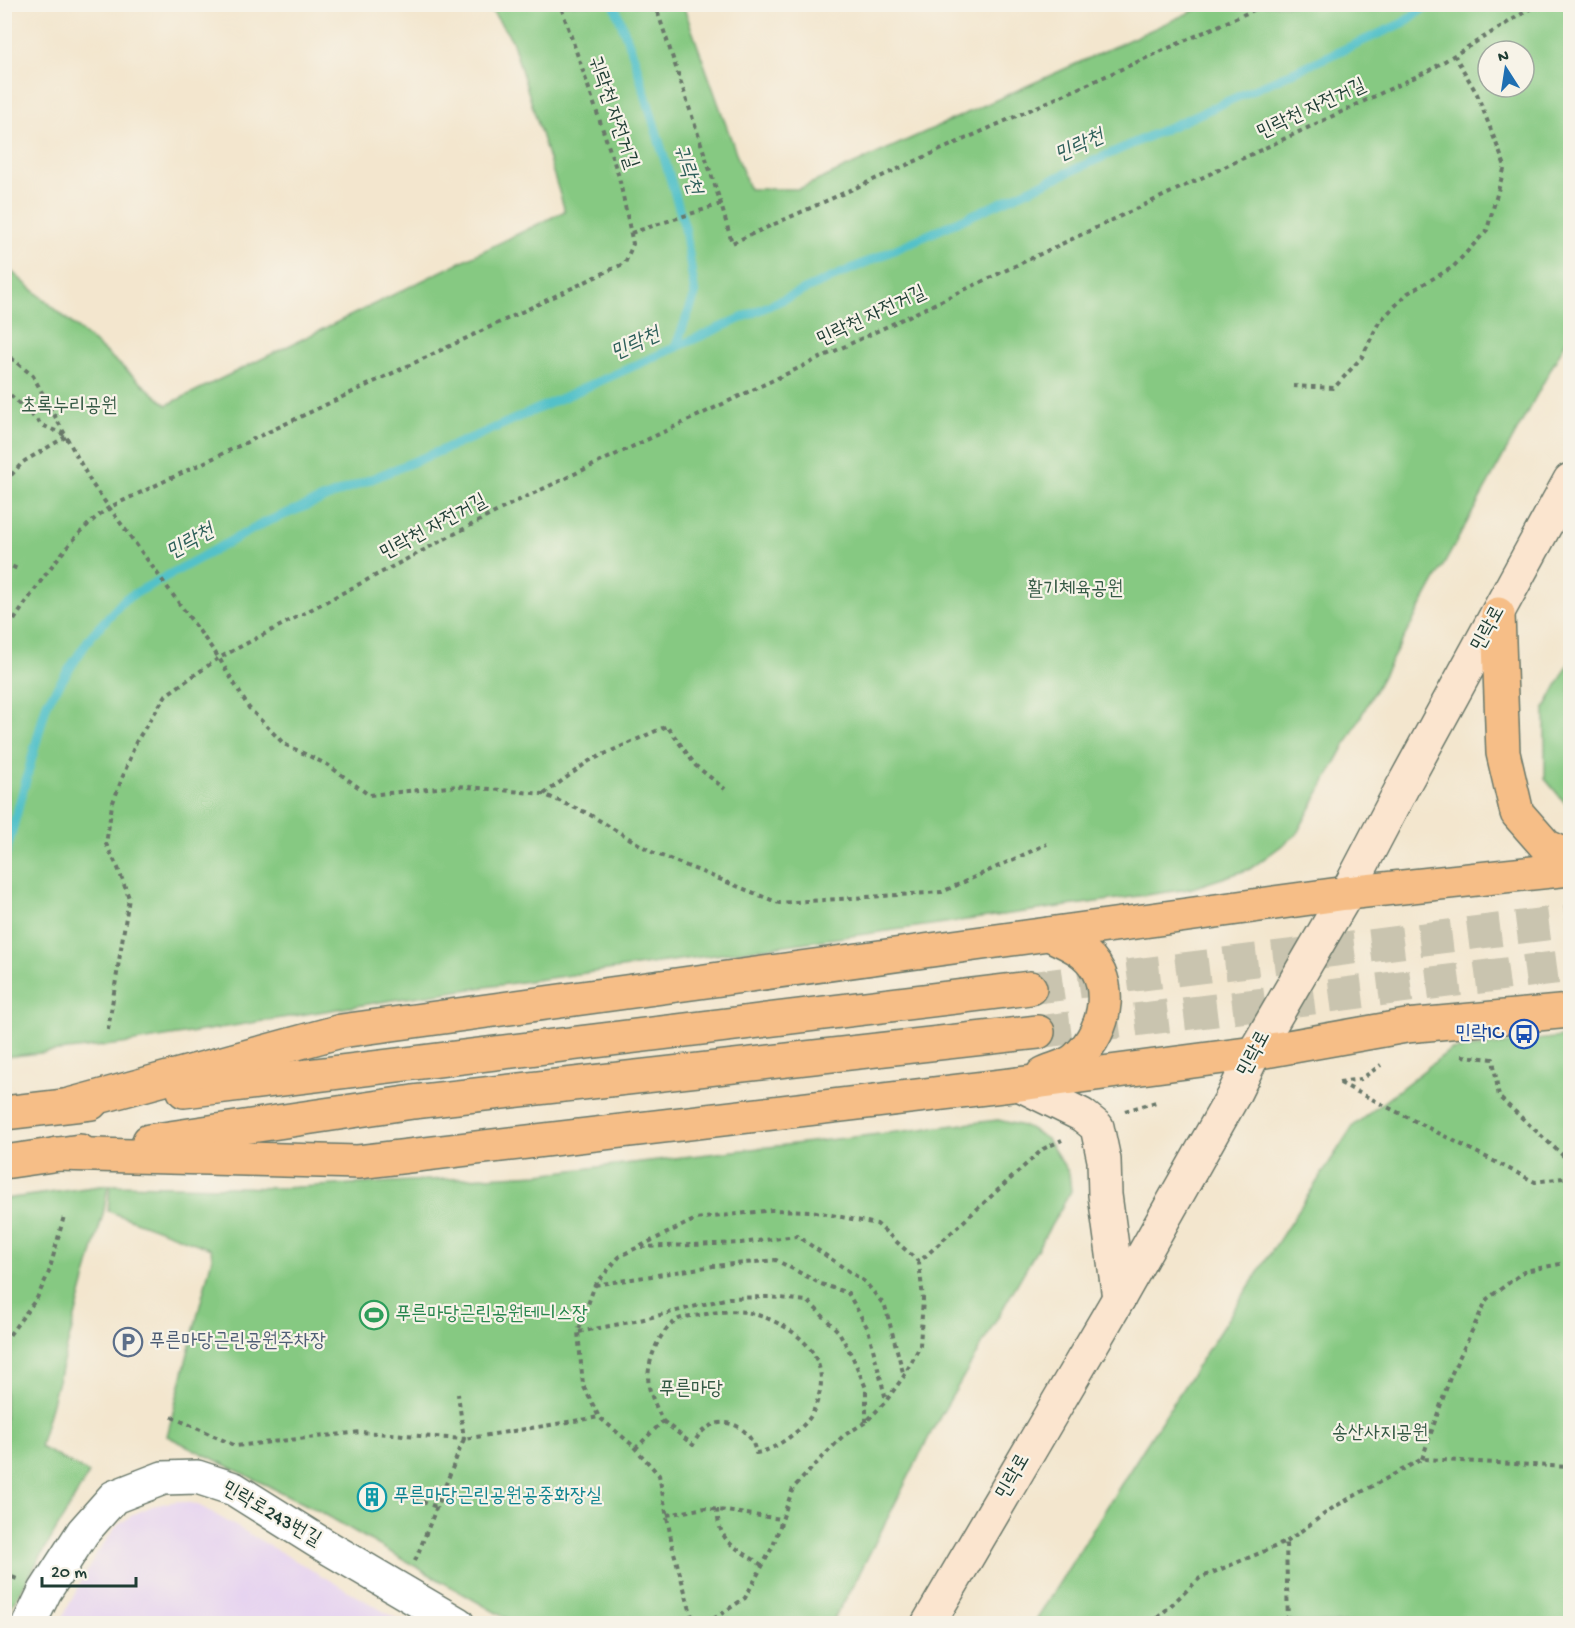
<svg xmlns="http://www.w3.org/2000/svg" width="1575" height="1628" font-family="'Gochi Hand','Poor Story',sans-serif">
<rect width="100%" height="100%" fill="#f7f3e8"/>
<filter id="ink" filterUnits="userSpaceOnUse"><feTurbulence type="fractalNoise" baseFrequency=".0167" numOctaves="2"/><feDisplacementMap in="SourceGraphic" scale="12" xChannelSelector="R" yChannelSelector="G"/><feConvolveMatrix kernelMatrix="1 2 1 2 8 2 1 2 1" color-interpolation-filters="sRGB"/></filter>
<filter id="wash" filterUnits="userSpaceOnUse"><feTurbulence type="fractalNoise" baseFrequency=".008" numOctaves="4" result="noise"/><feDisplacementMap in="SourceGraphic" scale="24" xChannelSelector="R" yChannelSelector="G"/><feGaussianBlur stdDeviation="1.35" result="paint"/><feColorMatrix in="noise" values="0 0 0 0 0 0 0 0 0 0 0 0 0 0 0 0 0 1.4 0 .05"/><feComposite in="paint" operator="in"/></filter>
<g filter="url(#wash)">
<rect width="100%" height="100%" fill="#f3e6ce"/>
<path fill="#e6d3f0" d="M 177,1501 L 196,1504 L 211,1512 L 404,1623 L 59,1623 L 96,1554 L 117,1526 L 134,1514 L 152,1506 Z"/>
<g fill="#86c982" stroke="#52835b" stroke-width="1.5" fill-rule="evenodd">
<path d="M 488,5 L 683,5 L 749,189 L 799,189 L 1206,5 L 1570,5 L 1570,334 L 1296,835 L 1250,869 L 1189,889 L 399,999 L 122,1044 L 5,1057 L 5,266 L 167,405 L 565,211 L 512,40 ZM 1488,51 L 1524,51 L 1524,87 L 1488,87 Z"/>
<path d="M 1570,661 L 1570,809 L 1545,779 L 1545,708 Z"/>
<path d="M 1570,1036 L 1570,1623 L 1034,1623 L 1144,1448 L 1353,1126 L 1450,1050 Z"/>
<path d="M 998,1120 L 1027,1127 L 1047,1139 L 1069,1173 L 1071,1191 L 933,1429 L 851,1590 L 831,1623 L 514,1623 L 319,1511 L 167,1436 L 212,1258 L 211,1249 L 108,1211 L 110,1185 L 281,1188 L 539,1174 Z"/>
<path d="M 108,1185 L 104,1210 L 40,1447 L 89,1473 L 5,1618 L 5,1199 Z"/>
</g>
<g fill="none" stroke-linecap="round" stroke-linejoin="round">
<g stroke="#53c1c9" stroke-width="9">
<path d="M 614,4 L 634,57 L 685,228 L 695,295 L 675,348"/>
<path d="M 4,860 L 47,703 L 91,636 L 125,599 L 264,523 L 479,435 L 1403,23 L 1429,4"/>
</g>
</g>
</g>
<g filter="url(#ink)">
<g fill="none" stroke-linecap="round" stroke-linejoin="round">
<g stroke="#c9c4af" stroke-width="33" stroke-dasharray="33 16" stroke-linecap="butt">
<path d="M 1030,988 L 1570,921"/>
<path d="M 1038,1032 L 1570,966"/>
</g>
<g stroke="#69786a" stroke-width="36">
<path id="minor" d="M 29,1624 L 45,1591 L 83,1532 L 114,1497 L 163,1478 L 197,1477 L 234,1489 L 317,1541 L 458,1624"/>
</g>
<g stroke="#69786a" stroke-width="36">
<g id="secondary">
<path d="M 1019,1084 L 1082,1115 L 1097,1127 L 1104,1160 L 1105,1195 L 1119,1298"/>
<path d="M 928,1624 L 1119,1298 L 1233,1096 L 1254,1053 L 1347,893 L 1403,786 L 1570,480"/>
</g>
</g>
<g stroke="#69786a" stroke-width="36">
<g id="trunk">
<path d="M 1043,1074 C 1053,1069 1069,1066 1077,1058 C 1108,1030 1118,975 1078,949 C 1069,943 1059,939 1049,934"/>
<path d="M 184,1091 L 1030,988"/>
<path d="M 69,1105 L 341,1031 L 1347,893"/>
<path d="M 4,1113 L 91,1103"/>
<path d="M 149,1141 L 413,1102 L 1038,1032"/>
<path d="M 57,1154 L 358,1162 L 1019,1084 L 1254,1053"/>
<path d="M 4,1162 L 80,1151"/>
</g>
</g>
<g stroke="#69786a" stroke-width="36">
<g id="motorway">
<path d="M 1498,614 L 1503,753 L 1517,813 L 1546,846 L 1570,857"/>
<path d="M 1347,893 L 1570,869"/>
<path d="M 1254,1053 L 1406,1026 L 1570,1011"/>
</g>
</g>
<g stroke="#69786a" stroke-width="4" stroke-dasharray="4.5 4.5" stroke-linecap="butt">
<path d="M 655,4 L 721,204 L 732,243 L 1267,4"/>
<path d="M 631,233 L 721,204"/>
<path d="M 4,352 L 33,376 L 92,484 L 219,658 L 249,708 L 284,744 L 328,765 L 369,795 L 458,786 L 543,794 L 587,813 L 652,852 L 779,903 L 942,892 L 1047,844"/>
<path d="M 1293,386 L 1334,388 L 1362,357 L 1379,322 L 1408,293 L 1453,267 L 1487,230 L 1505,166 L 1477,94 L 1455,56"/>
<path d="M 4,389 L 42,425 L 67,436 L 23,462 L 4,483"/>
<path d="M 4,563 L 20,570"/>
<path d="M 4,635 C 32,594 69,534 110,507 L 625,263 L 633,244 L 619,177 L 560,4"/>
<path d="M 544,794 L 589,761 L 667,726 L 696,766 L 725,789"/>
<path d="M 108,1030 L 129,898 L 118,868 L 106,844 L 112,805 L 136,742 L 166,695 L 219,658 L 513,503 L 1430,70 L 1538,4"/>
<path d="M 1462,1056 L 1493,1059 L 1499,1097 L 1570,1162"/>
<path d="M 1339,1082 L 1361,1079 L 1381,1065"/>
<path d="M 1340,1083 L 1535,1182 L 1570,1177"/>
<path d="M 1125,1111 L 1156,1102"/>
<path d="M 641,1247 L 741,1243 L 797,1236 L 865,1282 L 885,1306 L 904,1376"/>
<path d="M 595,1285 L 713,1266 L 776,1260 L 821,1284 L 848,1293 L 868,1329 L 886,1400"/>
<path d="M 579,1332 L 640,1320 L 729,1298 L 769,1297 L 808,1301 L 839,1332 L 853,1358 L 866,1388 L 866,1422"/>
<path d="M 4,1342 L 37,1298 L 49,1272 L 64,1216"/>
<path d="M 172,1417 L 236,1446 L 360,1432 L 464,1439 L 458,1394"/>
<path d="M 663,1421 L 693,1445 C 708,1411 749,1418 756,1453 C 774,1451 806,1428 813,1412 C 817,1403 821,1391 821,1381 C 821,1342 779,1319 746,1312 C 732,1310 715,1312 701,1315 C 694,1316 685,1316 679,1319 C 658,1330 645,1365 649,1387 C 652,1399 658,1411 663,1421 L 636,1448 L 599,1417 L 583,1385 L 578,1332 L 595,1285 L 620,1256 L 696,1219 L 772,1210 L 811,1211 L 877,1224 L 919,1262"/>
<path d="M 634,1447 L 659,1475 L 673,1549 L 694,1624"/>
<path d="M 1422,1459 L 1451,1375 L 1487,1299 L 1525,1271 L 1570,1262"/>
<path d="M 397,1493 L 437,1507"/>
<path d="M 717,1509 C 719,1546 736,1546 763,1566"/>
<path d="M 667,1515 L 705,1508 L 781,1519"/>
<path d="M 1286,1542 L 1334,1507 L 1422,1459 L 1570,1467"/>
<path d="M 415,1561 L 464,1439 L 599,1417"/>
<path d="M 4,1574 L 17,1579"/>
<path d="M 706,1624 L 745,1598 L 773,1546 L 793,1488 L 843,1436 L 866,1422 L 886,1401 L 904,1376 L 920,1346 L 923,1299 L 919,1262 L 1043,1149 L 1062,1140"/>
<path d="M 1151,1624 L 1200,1578 L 1286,1542 L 1288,1624"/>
</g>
<use href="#minor" stroke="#fff" stroke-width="33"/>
<use href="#secondary" stroke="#fbe5cf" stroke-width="33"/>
<use href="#trunk" stroke="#f6be87" stroke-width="33"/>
<use href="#motorway" stroke="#f6be87" stroke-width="33"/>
</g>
</g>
<defs>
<g id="bus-ring" transform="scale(1.5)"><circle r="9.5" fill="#f7f3e8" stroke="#1a4fb4" stroke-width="1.5"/><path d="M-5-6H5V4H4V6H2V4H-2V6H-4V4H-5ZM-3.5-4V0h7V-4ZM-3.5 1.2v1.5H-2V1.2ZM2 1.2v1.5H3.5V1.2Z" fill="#1a4fb4"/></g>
<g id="stadium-ring" transform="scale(1.5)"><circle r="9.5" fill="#f7f3e8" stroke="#2e9e5b" stroke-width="1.5"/><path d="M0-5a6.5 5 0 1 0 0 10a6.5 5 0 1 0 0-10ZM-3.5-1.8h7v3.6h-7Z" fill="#2e9e5b"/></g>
<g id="parking-ring" transform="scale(1.5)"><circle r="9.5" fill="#f7f3e8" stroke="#5c6f8a" stroke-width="1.5"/><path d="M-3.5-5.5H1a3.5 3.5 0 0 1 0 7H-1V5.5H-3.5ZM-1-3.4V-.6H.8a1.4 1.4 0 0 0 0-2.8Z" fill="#5c6f8a"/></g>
<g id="building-ring" transform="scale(1.5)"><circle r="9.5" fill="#f7f3e8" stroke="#0f9aa8" stroke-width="1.5"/><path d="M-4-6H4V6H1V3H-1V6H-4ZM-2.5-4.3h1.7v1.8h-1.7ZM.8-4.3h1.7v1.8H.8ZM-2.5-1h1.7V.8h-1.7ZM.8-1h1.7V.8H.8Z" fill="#0f9aa8"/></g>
</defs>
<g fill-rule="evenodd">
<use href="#bus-ring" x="1524" y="1034"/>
<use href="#stadium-ring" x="374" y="1315"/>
<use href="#parking-ring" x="128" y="1342"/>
<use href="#building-ring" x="372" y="1497"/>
</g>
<g text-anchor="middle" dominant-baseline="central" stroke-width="4.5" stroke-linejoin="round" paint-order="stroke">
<g font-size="20" fill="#1f3d34" stroke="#f7f3e8">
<text transform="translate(1312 110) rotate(-25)">민락천 자전거길</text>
<text transform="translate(612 113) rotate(71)">귀락천 자전거길</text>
<text transform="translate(872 317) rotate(-25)">민락천 자전거길</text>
<text transform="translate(434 528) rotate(-28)">민락천 자전거길</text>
<text transform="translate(1489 629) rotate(-61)">민락로</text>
<text transform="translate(1255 1054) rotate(-62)">민락로</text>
<text transform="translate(1014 1477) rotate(-60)">민락로</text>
<text transform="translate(271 1515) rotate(30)">민락로243번길</text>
</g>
<g font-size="20" fill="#345944" stroke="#f7f3e8">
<text x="69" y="407">초록누리공원</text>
<text x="1075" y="590">활기체육공원</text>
<text x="691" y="1390">푸른마당</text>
<text x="1380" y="1434">송산사지공원</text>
</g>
<g font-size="20" fill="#164399" stroke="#f7f3e8" text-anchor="end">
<text x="1503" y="1034">민락IC</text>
</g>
<g font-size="20" fill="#27864d" stroke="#f7f3e8" text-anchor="start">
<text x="395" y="1315">푸른마당근린공원테니스장</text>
</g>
<g font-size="20" fill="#4e5e75" stroke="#f7f3e8" text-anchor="start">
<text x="149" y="1342">푸른마당근린공원주차장</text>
</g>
<g font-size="20" fill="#0d838f" stroke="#f7f3e8" text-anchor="start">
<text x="393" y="1497">푸른마당근린공원공중화장실</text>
</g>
<g font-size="21" font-style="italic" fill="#2c5e59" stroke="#f7f3e8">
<text transform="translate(1080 147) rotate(-24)">민락천</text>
<text transform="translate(686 170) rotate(72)">귀락천</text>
<text transform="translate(636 345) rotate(-24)">민락천</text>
<text transform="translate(191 543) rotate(-29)">민락천</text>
</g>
</g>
<rect width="1575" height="1628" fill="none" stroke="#f7f3e8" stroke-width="24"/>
<g transform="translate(1506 69) rotate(348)"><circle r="28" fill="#f7f3e8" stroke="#a1aaa0" stroke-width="1.5"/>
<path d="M0-4.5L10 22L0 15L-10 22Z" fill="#1f6fb2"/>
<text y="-9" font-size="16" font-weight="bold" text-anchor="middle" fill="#1f3d34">N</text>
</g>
<path d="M42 1577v9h94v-9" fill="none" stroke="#1f3d34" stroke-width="3"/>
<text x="51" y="1577" font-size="18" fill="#1f3d34" stroke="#f7f3e8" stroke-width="4.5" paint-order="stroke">20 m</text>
</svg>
